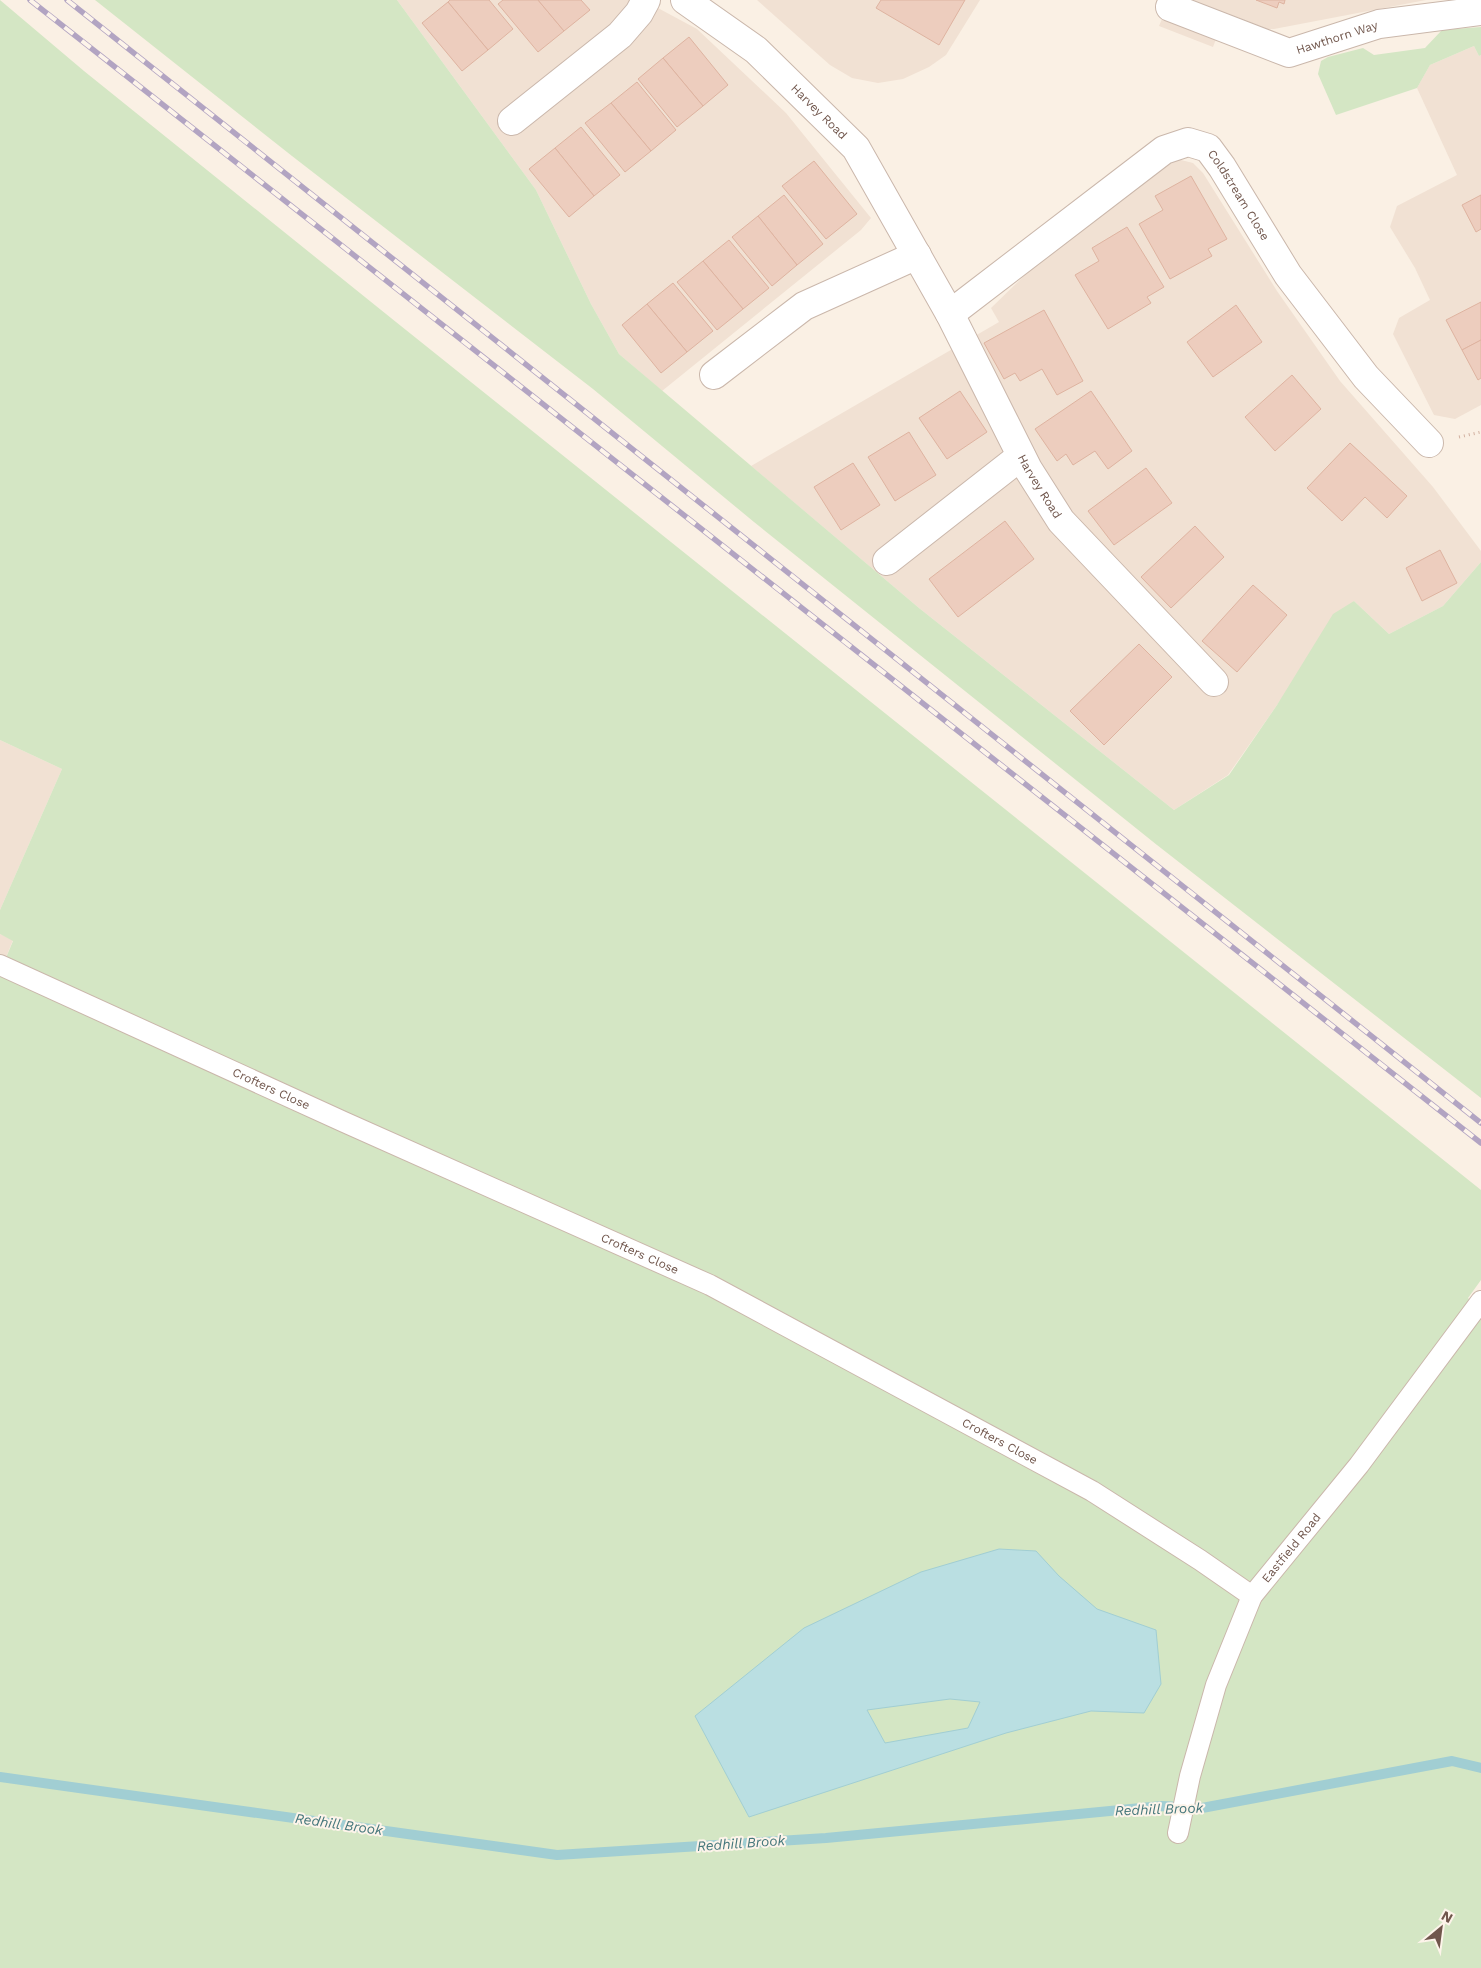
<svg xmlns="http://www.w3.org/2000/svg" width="1481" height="1968" font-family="'Work Sans',sans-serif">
<rect width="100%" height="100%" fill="#faf0e4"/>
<g fill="#f1e1d3">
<path d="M 397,0 L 643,0 L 697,29 L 786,113 L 871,218 L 861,230 L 662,391 L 619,354 L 591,304 L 536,190 Z"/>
<path d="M 757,0 L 980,0 L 946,55 L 929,67 L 903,79 L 878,83 L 852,78 L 830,65 Z"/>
<path d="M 1170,0 L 1426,0 L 1274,29 L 1268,29 L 1226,13 L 1213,47 L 1159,26 Z"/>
<path d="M 1474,46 L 1479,56 L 1481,55 L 1481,405 L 1455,419 L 1434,415 L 1393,334 L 1399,318 L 1430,300 L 1415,268 L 1390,227 L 1397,206 L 1457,175 L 1417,88 L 1430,65 Z"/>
<path d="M 1177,159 L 1193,163 L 1203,173 L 1277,291 L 1340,381 L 1433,487 L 1481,551 L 1481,562 L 1443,606 L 1389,634 L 1354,601 L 1277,705 L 1228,775 L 1174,810 L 919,608 L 751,466 L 999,322 L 991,308 L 1107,195 Z"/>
<path d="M 0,740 L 62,769 L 0,910 Z"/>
<path d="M 0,934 L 13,940 L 0,972 Z"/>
</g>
<g fill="#d4e6c4">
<path d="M 0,0 L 84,71 L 391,318 L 1481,1190 L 1481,1280 L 1468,1298 L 1481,1311 L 1481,1968 L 0,1968 L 0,972 L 13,941 L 0,934 L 0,910 L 62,769 L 0,740 Z"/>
<path d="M 95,0 L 397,0 L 536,190 L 591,304 L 619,354 L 919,608 L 1174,810 L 1229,775 L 1277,705 L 1333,614 L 1354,601 L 1389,634 L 1443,606 L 1481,562 L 1481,1098 L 1157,845 L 754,522 L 593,389 L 292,156 Z"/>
<path d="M 1481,27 L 1481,55 L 1479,56 L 1474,46 L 1430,65 L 1417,88 L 1336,115 L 1318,74 L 1321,61 L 1328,57 L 1363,48 L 1374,55 L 1425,48 L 1442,30 Z"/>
</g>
<path fill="#badfe2" stroke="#a1ced3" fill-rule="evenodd" d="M 999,1549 L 1036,1551 L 1059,1576 L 1097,1609 L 1156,1630 L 1161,1684 L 1144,1713 L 1091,1711 L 1006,1733 L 749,1817 L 695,1716 L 804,1628 L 921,1572 ZM 950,1699 L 980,1702 L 968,1728 L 885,1743 L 867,1710 Z"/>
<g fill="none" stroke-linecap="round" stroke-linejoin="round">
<path stroke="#a1ced3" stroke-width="10" d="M 0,1777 L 557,1855 L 826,1838 L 1162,1806 L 1202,1808 L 1452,1761 L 1481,1768"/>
</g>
<g fill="#edcdbe" stroke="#deb3a0">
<path d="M 450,0 L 489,0 L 513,29 L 488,50 L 448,2 Z"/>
<path d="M 503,0 L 538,0 L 564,31 L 538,52 L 498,4 Z"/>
<path d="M 538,0 L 581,0 L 590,10 L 564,31 Z"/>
<path d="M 881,0 L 965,0 L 939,45 L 876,8 Z"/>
<path d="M 1256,0 L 1285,0 L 1284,4 L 1279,2 L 1277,8 Z"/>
<path d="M 448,2 L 488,50 L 462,71 L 422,23 Z"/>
<path d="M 689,37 L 728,85 L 703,106 L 663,58 Z"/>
<path d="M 663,58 L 703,106 L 677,127 L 638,79 Z"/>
<path d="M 637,82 L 676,130 L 651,151 L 611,103 Z"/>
<path d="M 611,103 L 651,151 L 625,172 L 585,123 Z"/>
<path d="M 581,127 L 620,175 L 594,196 L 555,148 Z"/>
<path d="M 555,148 L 594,196 L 569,217 L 529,169 Z"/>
<path d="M 814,161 L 857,214 L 826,239 L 782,186 Z"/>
<path d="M 1191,176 L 1227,239 L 1208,249 L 1212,256 L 1170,279 L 1139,224 L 1163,210 L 1155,196 Z"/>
<path d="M 784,195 L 823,244 L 797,265 L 758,216 Z"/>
<path d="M 1481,195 L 1481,229 L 1476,232 L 1462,205 Z"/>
<path d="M 758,216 L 797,265 L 772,286 L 732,237 Z"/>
<path d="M 1127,227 L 1164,287 L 1147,297 L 1151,303 L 1108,329 L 1075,275 L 1099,261 L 1092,248 Z"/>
<path d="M 729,240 L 769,288 L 743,309 L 703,261 Z"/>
<path d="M 703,261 L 743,309 L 717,330 L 677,282 Z"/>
<path d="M 673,283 L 713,331 L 687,352 L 647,304 Z"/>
<path d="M 1481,302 L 1481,340 L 1462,350 L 1446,320 Z"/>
<path d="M 647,304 L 687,352 L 661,373 L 622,325 Z"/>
<path d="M 1236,305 L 1262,342 L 1213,377 L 1187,342 Z"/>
<path d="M 1044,310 L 1083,381 L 1057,395 L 1042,369 L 1020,381 L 1015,373 L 1004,379 L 984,343 Z"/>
<path d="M 1481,340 L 1481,378 L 1478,380 L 1462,350 Z"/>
<path d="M 1292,375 L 1321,409 L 1275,451 L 1245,417 Z"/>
<path d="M 960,391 L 987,432 L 947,459 L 919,418 Z"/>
<path d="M 1091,391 L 1132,451 L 1108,469 L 1095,451 L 1073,465 L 1066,454 L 1057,461 L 1035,429 Z"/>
<path d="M 909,432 L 936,475 L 895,501 L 868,457 Z"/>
<path d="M 1350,443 L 1407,496 L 1387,518 L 1365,497 L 1342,521 L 1307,488 Z"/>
<path d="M 853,463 L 880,505 L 841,530 L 814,487 Z"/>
<path d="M 1146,468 L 1172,503 L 1114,545 L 1088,511 Z"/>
<path d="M 1005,521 L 1034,559 L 958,617 L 929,579 Z"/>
<path d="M 1195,526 L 1224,557 L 1171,608 L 1141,577 Z"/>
<path d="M 1440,550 L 1457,583 L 1422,601 L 1406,568 Z"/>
<path d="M 1253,585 L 1287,615 L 1237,672 L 1202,641 Z"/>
<path d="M 1139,644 L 1172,677 L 1104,745 L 1070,711 Z"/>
</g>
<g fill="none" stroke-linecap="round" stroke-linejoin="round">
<g stroke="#cab7ab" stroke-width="22">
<g id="service">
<path id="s1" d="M 0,965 L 344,1122 L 710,1285 L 1092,1491 L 1200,1560 L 1252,1596"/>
<path id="s2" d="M 1178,1833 L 1190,1776 L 1216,1685 L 1252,1596 L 1359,1465 L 1481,1301"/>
</g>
</g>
<g stroke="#cab7ab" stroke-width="30">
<g id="minor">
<path id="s3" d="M 685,0 L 756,50 L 856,148 L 950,314 L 1028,469 L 1061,521 L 1214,682"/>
<path id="s4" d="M 1170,7 L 1289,53 L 1379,24 L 1481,11"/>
<path d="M 512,121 L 620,35 L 639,13 L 646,0"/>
<path id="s5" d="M 950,314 L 1164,150 L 1188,142 L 1208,148 L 1222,167 L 1288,275 L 1366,377 L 1429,443"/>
<path d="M 714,375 L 804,306 L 917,255"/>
<path d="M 887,561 L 1021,456"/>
</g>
</g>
<path stroke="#d2b1a1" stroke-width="3" stroke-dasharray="1 4" stroke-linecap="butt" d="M 1459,437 L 1481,432"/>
<use href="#service" stroke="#fff" stroke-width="20"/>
<use href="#minor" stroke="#fff" stroke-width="28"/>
<g stroke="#b2a4c2" stroke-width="5.5">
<g id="rail">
<path d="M 30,0 L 1481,1143"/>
<path d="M 67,0 L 1481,1123"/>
</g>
</g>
<use href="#rail" stroke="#fdf4ea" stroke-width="4" stroke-dasharray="11" stroke-linecap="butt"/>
</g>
<g text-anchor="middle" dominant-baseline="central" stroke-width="4" stroke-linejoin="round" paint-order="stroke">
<g font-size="12" fill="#70564c" stroke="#fdf4ea">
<text stroke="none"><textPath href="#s4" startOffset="178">Hawthorn Way</textPath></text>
<text stroke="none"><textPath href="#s3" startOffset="175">Harvey Road</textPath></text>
<text stroke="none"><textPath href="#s5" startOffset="372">Coldstream Close</textPath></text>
<text stroke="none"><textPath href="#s3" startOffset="612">Harvey Road</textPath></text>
<text stroke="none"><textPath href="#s1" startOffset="298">Crofters Close</textPath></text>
<text stroke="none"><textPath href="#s1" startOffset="702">Crofters Close</textPath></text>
<text stroke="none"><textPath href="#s1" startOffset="1108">Crofters Close</textPath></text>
<text stroke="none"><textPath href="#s2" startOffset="311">Eastfield Road</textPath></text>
</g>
<g font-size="14" font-style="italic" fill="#44767b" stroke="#fdf4ea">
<text transform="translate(1159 1809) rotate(-2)">Redhill Brook</text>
<text transform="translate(339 1824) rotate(8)">Redhill Brook</text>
<text transform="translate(741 1843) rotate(-4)">Redhill Brook</text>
</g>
</g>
<g transform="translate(1441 1928) rotate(29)" stroke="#fdf4ea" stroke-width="4" paint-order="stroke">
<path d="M0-4L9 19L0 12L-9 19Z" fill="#70564c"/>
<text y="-8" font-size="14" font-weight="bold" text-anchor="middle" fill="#70564c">N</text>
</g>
</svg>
